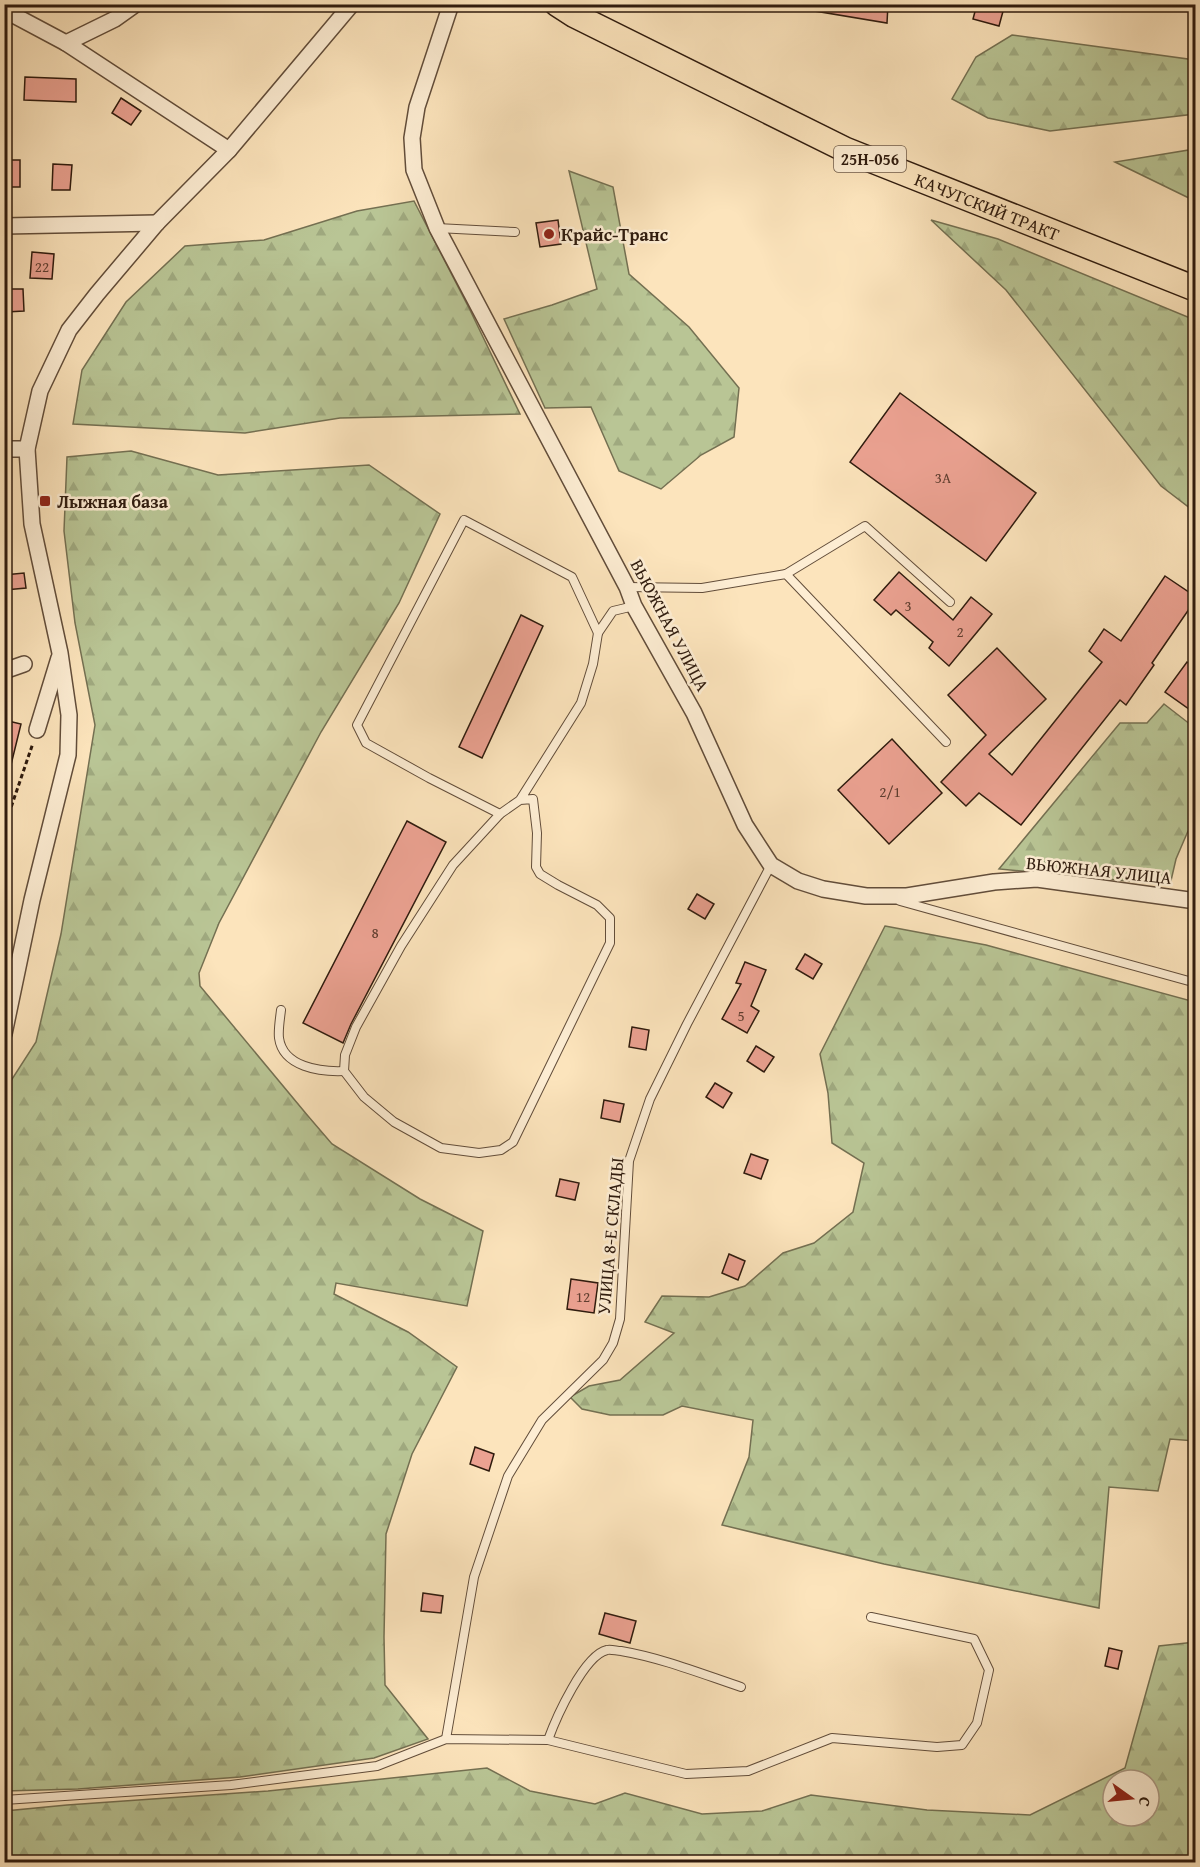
<svg xmlns="http://www.w3.org/2000/svg" width="1200" height="1867" font-family="'Gentium Book Plus',serif">
<defs>
<pattern id="forest-firs" width="22" height="20" patternUnits="userSpaceOnUse" patternTransform="scale(1.5)"><rect width="22" height="20" fill="#b9c595"/><path d="M5 1l3.5 6h-7zM16 11l3.5 6h-7z" fill="#9fa97f"/></pattern>
</defs>
<rect width="100%" height="100%" fill="#fce4bc"/>
<filter id="stains"><feTurbulence type="fractalNoise" baseFrequency=".00333" numOctaves="4"/><feColorMatrix values="0 0 0 0 .2 0 0 0 0 .09 0 0 0 0 .02 0 0 0 .5 -.17"/></filter>
<radialGradient id="worn" r=".72"><stop offset=".6" stop-color="#630" stop-opacity="0"/><stop offset="1" stop-color="#630" stop-opacity=".3"/></radialGradient>
<g fill="url(#forest-firs)" stroke="#747052" stroke-width="1.5" fill-rule="evenodd">
<path d="M 1012,35 L 1195,60 L 1195,114 L 1050,131 L 988,118 L 952,99 L 976,57 Z"/>
<path d="M 1195,149 L 1195,201 L 1115,162 Z"/>
<path d="M 569,171 L 613,187 L 629,274 L 689,327 L 739,388 L 734,437 L 701,455 L 661,489 L 619,471 L 591,407 L 545,408 L 504,319 L 552,305 L 597,289 Z"/>
<path d="M 414,201 L 470,310 L 520,414 L 340,418 L 245,433 L 73,424 L 82,370 L 126,302 L 185,246 L 264,240 L 357,211 Z"/>
<path d="M 931,220 L 998,239 L 1195,320 L 1195,512 L 1161,486 L 1006,290 Z"/>
<path d="M 131,451 L 218,475 L 369,465 L 440,514 L 399,603 L 321,732 L 219,923 L 199,973 L 200,986 L 308,1116 L 332,1144 L 420,1199 L 483,1231 L 467,1306 L 336,1283 L 334,1294 L 408,1332 L 457,1367 L 412,1454 L 386,1534 L 384,1637 L 385,1685 L 428,1739 L 374,1758 L 240,1777 L 78,1789 L 5,1791 L 5,1090 L 36,1042 L 61,934 L 95,725 L 75,623 L 64,531 L 67,457 Z"/>
<path d="M 1164,704 L 1195,728 L 1195,829 L 1188,831 L 1176,859 L 1170,885 L 999,869 L 1120,723 L 1147,723 Z"/>
<path d="M 885,926 L 986,945 L 1195,1002 L 1195,1441 L 1170,1439 L 1158,1491 L 1109,1487 L 1099,1608 L 884,1564 L 722,1525 L 749,1457 L 753,1420 L 682,1406 L 663,1415 L 610,1415 L 582,1409 L 570,1397 L 589,1386 L 620,1380 L 674,1333 L 645,1322 L 662,1296 L 709,1297 L 745,1286 L 783,1253 L 814,1243 L 853,1212 L 864,1163 L 832,1143 L 828,1093 L 820,1054 Z"/>
<path d="M 1195,1642 L 1195,1862 L 17,1862 L 5,1849 L 5,1811 L 67,1805 L 268,1791 L 487,1768 L 530,1791 L 595,1804 L 625,1793 L 702,1814 L 762,1811 L 811,1795 L 927,1810 L 1030,1815 L 1125,1768 L 1159,1646 ZM 1113,1780 L 1149,1780 L 1149,1816 L 1113,1816 Z"/>
</g>
<g fill="#eca292" stroke="#2f1b0e" stroke-width="1.5">
<path d="M 815,4 L 888,4 L 887,23 L 815,11 Z"/>
<path d="M 977,4 L 1005,4 L 999,26 L 973,19 Z"/>
<path d="M 25,77 L 76,79 L 76,102 L 24,100 Z"/>
<path d="M 121,98 L 141,111 L 131,125 L 112,113 Z"/>
<rect x="4" y="160" width="16" height="27"/>
<path d="M 53,164 L 72,165 L 70,190 L 52,190 Z"/>
<path d="M 558,220 L 561,244 L 540,247 L 536,223 Z"/>
<path d="M 32,252 L 54,254 L 52,279 L 30,278 Z"/>
<path d="M 6,289 L 23,289 L 24,311 L 6,312 Z"/>
<path d="M 900,393 L 1036,493 L 986,561 L 850,462 Z"/>
<path d="M 899,572 L 953,620 L 971,597 L 992,614 L 949,666 L 929,648 L 933,642 L 896,610 L 891,615 L 874,600 Z"/>
<path d="M 24,573 L 26,588 L 5,590 L 4,575 Z"/>
<path d="M 1165,576 L 1196,597 L 1196,599 L 1152,663 L 1154,665 L 1126,705 L 1120,700 L 1021,825 L 979,793 L 966,806 L 941,782 L 986,735 L 948,695 L 997,648 L 1046,699 L 989,754 L 1012,775 L 1102,662 L 1089,651 L 1104,629 L 1121,641 Z"/>
<path d="M 521,615 L 543,626 L 482,758 L 459,747 Z"/>
<path d="M 1187,662 L 1196,668 L 1196,714 L 1165,692 Z"/>
<path d="M 4,720 L 21,724 L 9,773 L 4,773 Z"/>
<path d="M 892,739 L 942,793 L 889,844 L 838,790 Z"/>
<path d="M 407,821 L 446,842 L 351,1024 L 343,1043 L 303,1023 Z"/>
<path d="M 697,894 L 714,904 L 705,919 L 688,909 Z"/>
<path d="M 805,954 L 822,964 L 813,979 L 796,969 Z"/>
<path d="M 745,962 L 766,970 L 751,1006 L 759,1011 L 747,1033 L 722,1019 L 741,984 L 736,983 Z"/>
<path d="M 632,1027 L 649,1030 L 646,1050 L 629,1047 Z"/>
<path d="M 756,1046 L 774,1057 L 764,1072 L 747,1061 Z"/>
<path d="M 715,1083 L 732,1093 L 723,1108 L 706,1097 Z"/>
<path d="M 604,1100 L 624,1104 L 620,1122 L 601,1118 Z"/>
<path d="M 751,1154 L 768,1160 L 761,1179 L 744,1173 Z"/>
<path d="M 560,1179 L 579,1183 L 575,1200 L 556,1196 Z"/>
<path d="M 729,1254 L 745,1261 L 738,1280 L 722,1273 Z"/>
<path d="M 571,1279 L 598,1283 L 594,1313 L 567,1309 Z"/>
<path d="M 475,1447 L 494,1454 L 489,1471 L 470,1464 Z"/>
<path d="M 423,1593 L 443,1596 L 441,1613 L 421,1611 Z"/>
<path d="M 605,1613 L 636,1621 L 630,1643 L 599,1634 Z"/>
<path d="M 1109,1648 L 1122,1651 L 1118,1669 L 1105,1666 Z"/>
</g>
<g fill="none" stroke-linecap="round" stroke-linejoin="round">
<g stroke="#624d3a" stroke-width="10">
<g id="service">
<path d="M 437,228 L 515,232"/>
<path d="M 786,574 L 865,526 L 950,602"/>
<path d="M 627,587 L 702,588 L 786,574 L 946,742"/>
<path d="M 520,800 L 533,799 L 537,833 L 536,867 L 540,874 L 558,885 L 597,905 L 610,918 L 610,943 L 513,1142 L 501,1150 L 479,1153 L 441,1148 L 394,1122 L 364,1097 L 344,1071 L 345,1055 L 356,1027 L 401,946 L 453,865 L 500,814 L 520,800 L 581,703 L 593,664 L 598,633"/>
<path d="M 500,814 L 429,778 L 366,743 L 357,725 L 464,520 L 572,577 L 598,633 L 613,611 L 634,606"/>
<path d="M 900,901 L 1196,983"/>
<path d="M 281,1010 C 280,1019 278,1030 279,1038 C 283,1067 320,1072 344,1071"/>
<path d="M 446,1739 L 474,1577 L 508,1476 L 542,1420 L 603,1360 L 613,1343 L 620,1319 L 629,1161 L 650,1099 L 687,1024 L 771,865"/>
<path d="M 548,1740 C 556,1718 584,1655 607,1650 C 611,1649 617,1651 621,1651 C 662,1658 702,1674 741,1687"/>
<path d="M 4,1800 L 231,1785 L 377,1766 L 446,1739 L 548,1740 L 686,1774 L 748,1771 L 832,1738 L 937,1747 L 962,1745 L 977,1723 L 989,1670 L 974,1639 L 871,1617"/>
</g>
</g>
<g stroke="#624d3a" stroke-width="18">
<g id="minor">
<path d="M 451,4 L 417,107 L 412,138 L 414,170 L 437,228 L 627,587 L 634,606 L 694,713 L 745,825 L 771,865 L 798,881 L 823,889 L 866,896 L 907,896 L 994,882 L 1037,879 L 1196,901"/>
<path d="M 4,10 L 66,43 L 229,150"/>
<path d="M 66,43 L 115,19 L 136,4"/>
<path d="M 4,226 L 157,223"/>
<path d="M 4,449 L 27,449"/>
<path d="M 4,671 L 24,664"/>
<path d="M 37,730 L 59,658"/>
<path d="M 4,1034 L 32,900 L 68,755 L 69,715 L 60,653 L 32,524 L 27,449 L 40,391 L 69,330 L 97,294 L 157,223 L 229,150 L 352,4"/>
</g>
</g>
<g stroke="#2f1b0e" stroke-width="27">
<g id="primary">
<path id="s1" d="M 557,4 L 574,15 L 846,150 L 1196,289"/>
</g>
</g>
<path stroke="#2f1b0e" stroke-width="3" stroke-dasharray="4.5 3" stroke-linecap="butt" d="M 4,828 L 33,743"/>
<use href="#service" stroke="#fdedd3" stroke-width="8"/>
<use href="#minor" stroke="#fdedd3" stroke-width="15"/>
<use href="#primary" stroke="#fce4bc" stroke-width="24"/>
</g>
<g fill="#8f2418" stroke="#fdedd3" stroke-width="2">
<circle cx="549" cy="234" r="6"/>
<rect x="39" y="495" width="12" height="12" rx="3"/>
</g>
<g text-anchor="middle" dominant-baseline="central" stroke-width="5" stroke-linejoin="round" paint-order="stroke">
<g font-size="15" fill="#5e3d2f">
<text x="42" y="266">22</text>
<text x="943" y="477">3А</text>
<text x="908" y="605">3</text>
<text x="960" y="631">2</text>
<text x="890" y="791">2/1</text>
<text x="375" y="932">8</text>
<text x="741" y="1015">5</text>
<text x="583" y="1296">12</text>
</g>
<rect fill="#fdedd3" stroke="#6d5a49" stroke-width="1.5" x="834" y="146" width="72" height="26" rx="4.5"/>
<g font-size="16" font-weight="bold" fill="#2f1b0e">
<text x="870" y="159">25Н-056</text>
</g>
<g font-size="18" fill="#2f1b0e" stroke="#fdedd3">
<text stroke="none"><textPath href="#s1" startOffset="476">КАЧУГСКИЙ ТРАКТ</textPath></text>
<text transform="translate(670 625) rotate(62)">ВЬЮЖНАЯ УЛИЦА</text>
<text transform="translate(1099 870) rotate(6)">ВЬЮЖНАЯ УЛИЦА</text>
<text transform="translate(610 1236) rotate(-85)">УЛИЦА 8-Е СКЛАДЫ</text>
</g>
<g font-size="18" font-weight="bold" fill="#2f1b0e" stroke="#fdedd3" text-anchor="start">
<text x="561" y="234">Крайс-Транс</text>
<text x="57" y="501">Лыжная база</text>
</g>
</g>
<rect width="1200" height="1867" fill="none" stroke="#fce4bc" stroke-width="24"/>
<rect x="6" y="6" width="1188" height="1855" fill="none" stroke="#2f1b0e" stroke-width="3"/>
<rect x="12" y="12" width="1176" height="1843" fill="none" stroke="#2f1b0e" stroke-width="1.5"/>
<g transform="translate(1131 1798) rotate(105)"><circle r="28" fill="#fdedd3" stroke="#ab9984" stroke-width="1.5"/>
<path d="M0-4.5L10 22L0 15L-10 22Z" fill="#8f2418"/>
<text y="-9" font-size="16" font-weight="bold" text-anchor="middle" fill="#2f1b0e">С</text>
</g>
<rect width="100%" height="100%" filter="url(#stains)"/>
<rect width="100%" height="100%" fill="url(#worn)"/>
</svg>
